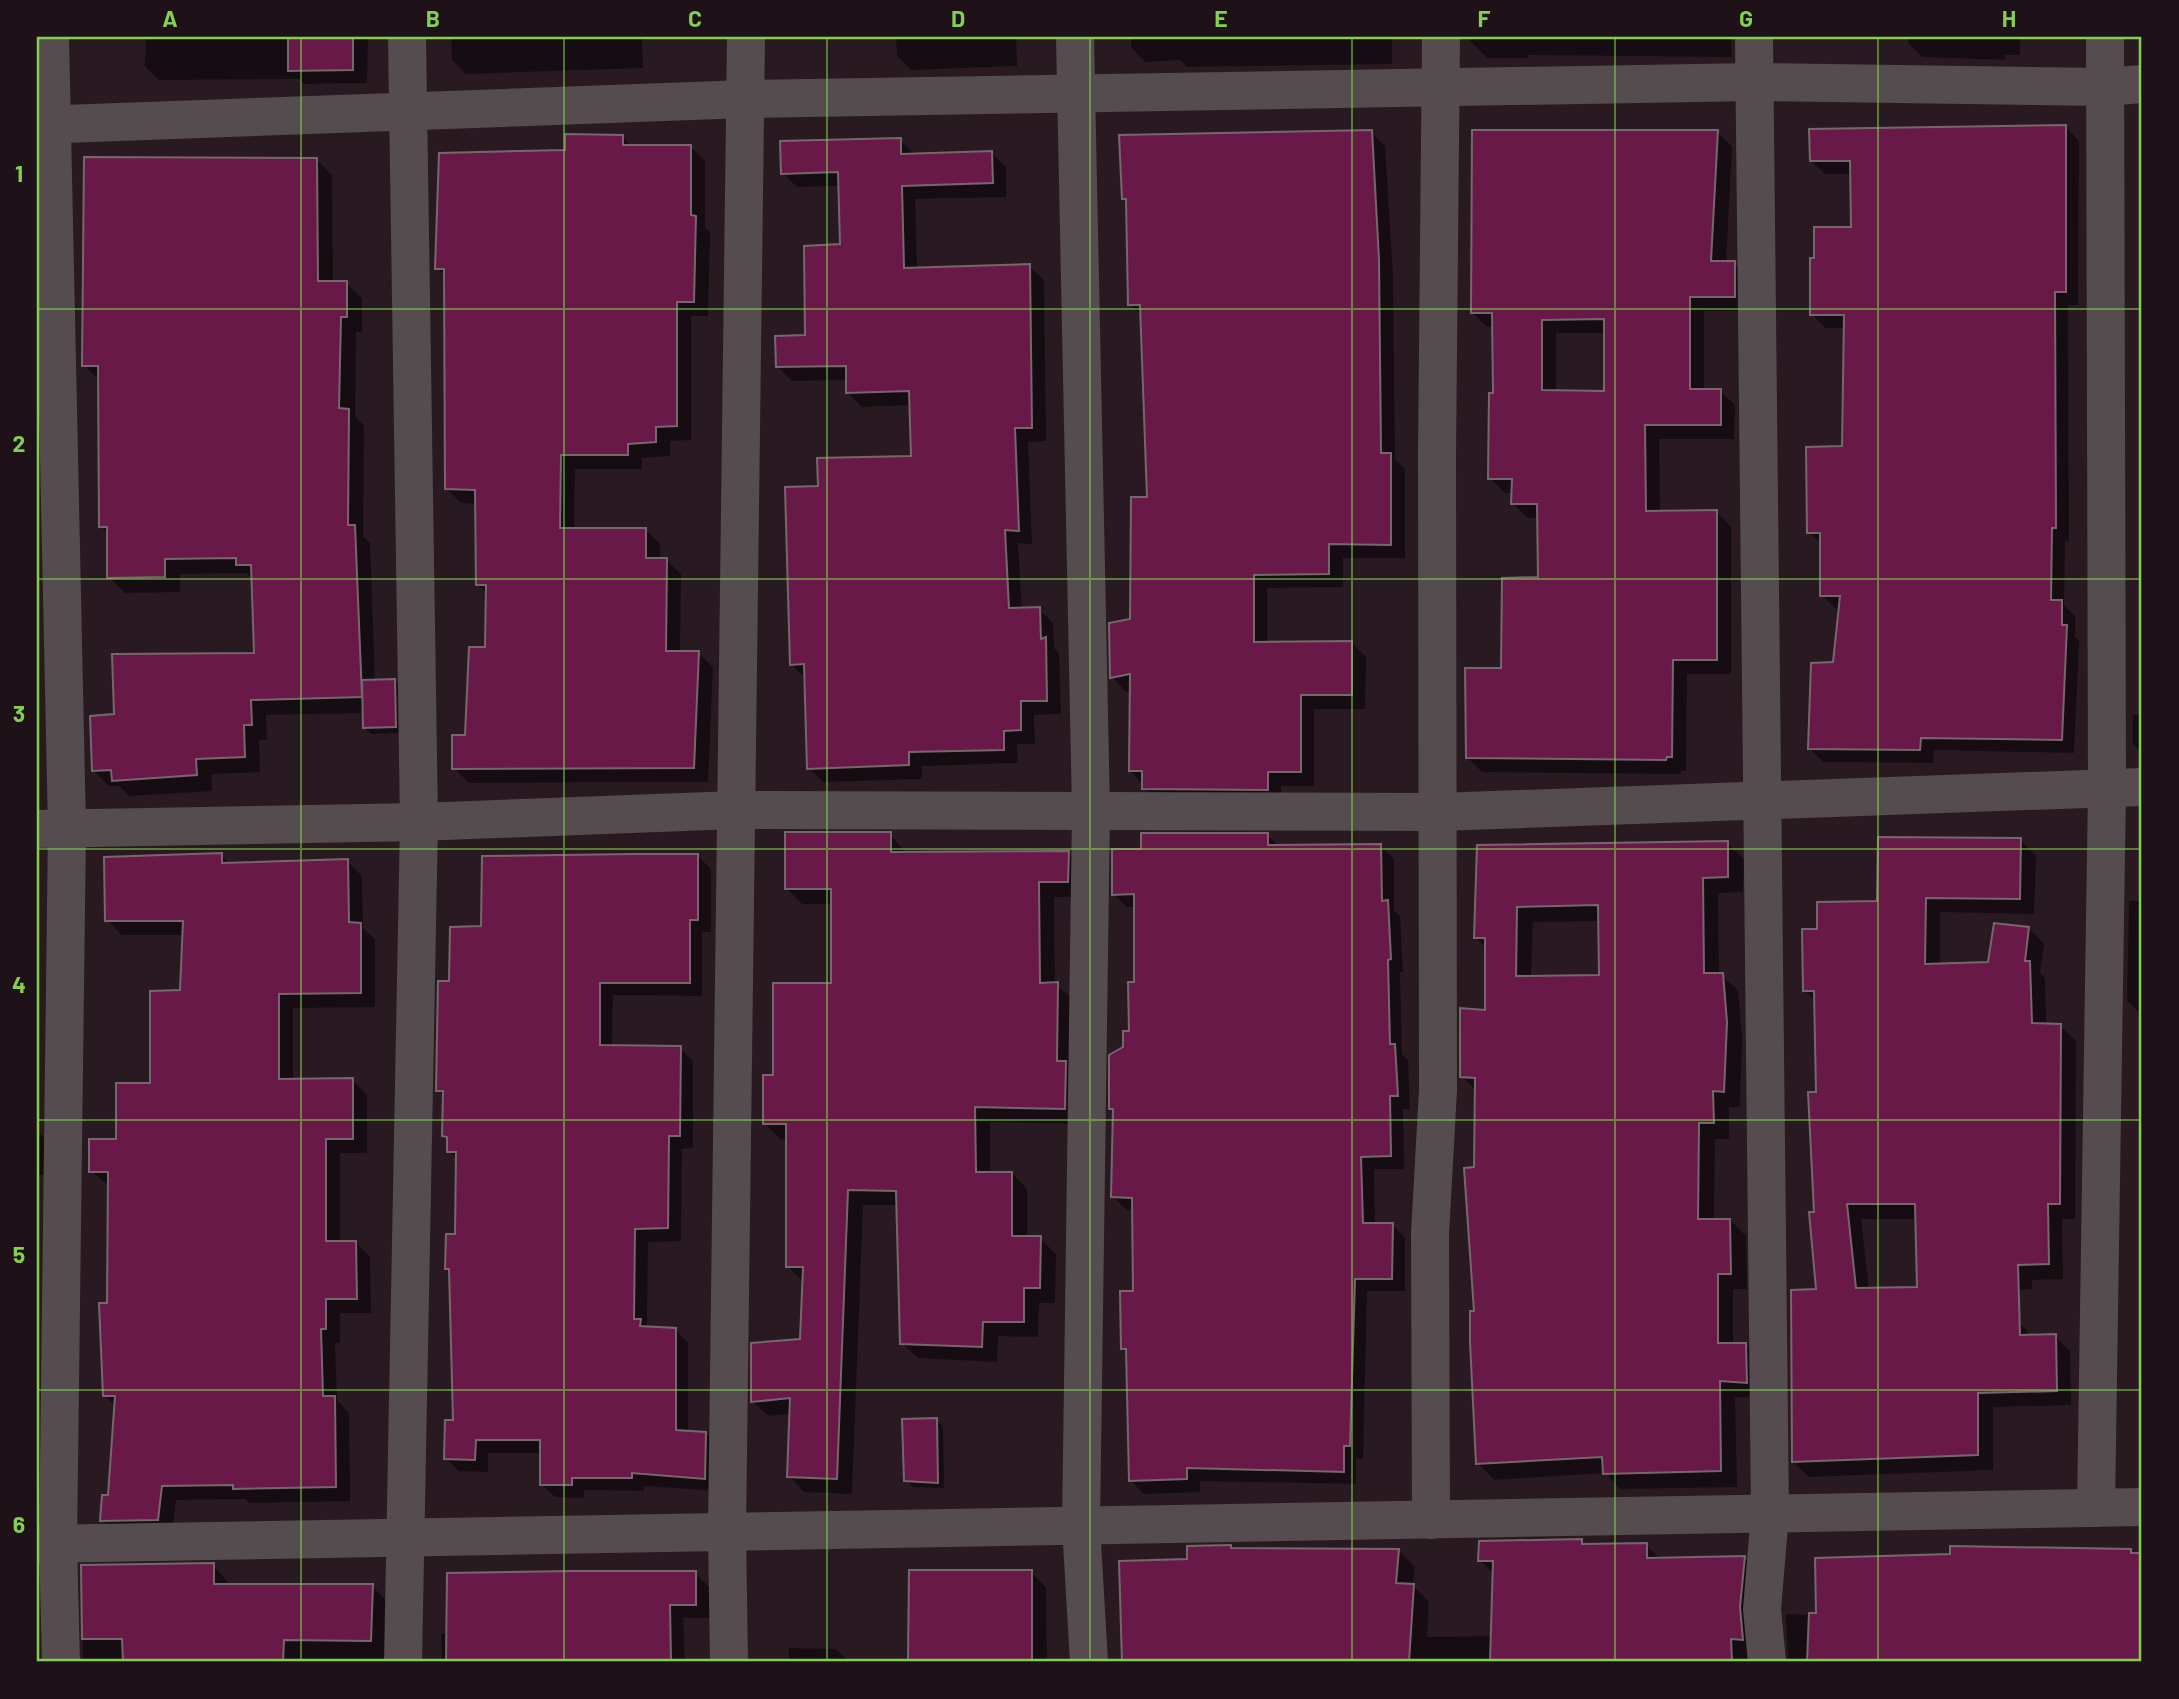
<svg xmlns="http://www.w3.org/2000/svg" width="2179" height="1699" font-family="Barlow,sans-serif">
<rect width="100%" height="100%" fill="#291a21"/>
<g fill="#0007" fill-rule="evenodd">
<path d="M 146,37 L 368,37 L 367,83 L 304,84 L 299,79 L 159,80 L 145,66 Z"/>
<path d="M 451,37 L 642,37 L 643,68 L 466,74 L 452,60 Z"/>
<path d="M 896,37 L 1016,37 L 1017,66 L 911,70 L 897,56 Z"/>
<path d="M 1131,37 L 1392,37 L 1392,64 L 1187,67 L 1181,60 L 1145,62 L 1131,47 Z"/>
<path d="M 1470,37 L 1731,37 L 1732,57 L 1528,55 L 1528,58 L 1487,58 L 1470,41 Z"/>
<path d="M 1908,37 L 2020,37 L 2020,55 L 2005,55 L 2005,60 L 1922,57 L 1908,43 Z"/>
<path d="M 2066,127 L 2079,141 L 2078,305 L 2068,305 L 2069,541 L 2065,541 L 2064,605 L 2075,616 L 2075,636 L 2079,641 L 2074,753 L 1934,750 L 1933,763 L 1823,762 L 1810,749 L 1835,664 L 1840,609 L 1836,609 L 1822,595 L 1822,545 L 1809,532 L 1844,447 L 1845,328 L 1825,328 L 1812,314 L 1816,259 L 1853,228 L 1852,174 L 1825,174 L 1811,161 Z"/>
<path d="M 1371,132 L 1385,146 L 1393,276 L 1395,459 L 1405,469 L 1405,558 L 1343,558 L 1343,587 L 1267,588 L 1267,643 L 1352,643 L 1366,657 L 1365,709 L 1314,709 L 1314,786 L 1281,786 L 1281,803 L 1158,803 L 1130,770 L 1132,691 L 1126,692 L 1112,677 L 1132,620 L 1149,498 L 1143,317 L 1130,304 L 1127,202 L 1123,198 Z"/>
<path d="M 1718,132 L 1732,147 L 1726,263 L 1734,263 L 1749,278 L 1749,311 L 1704,311 L 1704,391 L 1720,391 L 1735,405 L 1734,439 L 1659,439 L 1660,512 L 1717,512 L 1731,527 L 1731,674 L 1687,674 L 1686,771 L 1681,771 L 1680,774 L 1482,772 L 1467,757 L 1540,579 L 1539,518 L 1528,518 L 1513,504 L 1513,493 L 1505,493 L 1490,478 L 1495,395 L 1494,327 L 1487,327 L 1473,313 ZM 1556,333 L 1606,333 L 1606,392 L 1556,392 Z"/>
<path d="M 623,137 L 632,147 L 690,146 L 705,161 L 705,228 L 710,232 L 708,316 L 691,316 L 691,440 L 670,441 L 670,456 L 642,458 L 642,469 L 575,469 L 574,530 L 646,530 L 660,544 L 660,560 L 666,560 L 681,574 L 680,653 L 698,653 L 713,667 L 708,782 L 469,783 L 454,768 L 467,737 L 487,649 L 487,594 L 477,584 L 477,504 L 461,503 L 447,489 L 446,277 L 437,268 L 567,152 Z"/>
<path d="M 900,140 L 915,155 L 992,153 L 1006,167 L 1006,197 L 915,199 L 917,269 L 1029,266 L 1044,280 L 1046,441 L 1028,442 L 1032,544 L 1018,543 L 1022,610 L 1039,609 L 1053,623 L 1054,648 L 1059,653 L 1061,714 L 1034,715 L 1035,744 L 1017,744 L 1018,763 L 922,766 L 922,779 L 823,782 L 809,768 L 806,679 L 791,664 L 819,488 L 912,457 L 911,405 L 862,407 L 848,393 L 848,380 L 792,381 L 778,367 L 806,337 L 842,246 L 840,186 L 797,187 L 783,173 Z"/>
<path d="M 317,160 L 332,175 L 333,283 L 346,283 L 362,298 L 362,332 L 356,332 L 355,416 L 364,426 L 363,536 L 370,543 L 375,681 L 394,680 L 401,687 L 402,733 L 371,734 L 364,727 L 364,713 L 266,715 L 267,740 L 259,740 L 260,772 L 211,774 L 212,791 L 129,796 L 119,786 L 109,786 L 94,771 L 116,716 L 255,655 L 253,579 L 246,573 L 180,574 L 180,592 L 125,593 L 109,577 L 108,534 L 100,526 L 100,381 L 84,365 Z"/>
<path d="M 2140,253 L 2142,253 L 2142,534 L 2140,460 Z"/>
<path d="M 2140,627 L 2142,627 L 2142,753 L 2133,744 L 2133,715 L 2140,715 Z"/>
<path d="M 890,834 L 906,853 L 1068,853 L 1083,868 L 1083,897 L 1054,897 L 1055,984 L 1073,999 L 1080,1124 L 990,1122 L 990,1173 L 1012,1173 L 1027,1189 L 1027,1238 L 1040,1238 L 1056,1254 L 1055,1303 L 1039,1303 L 1038,1337 L 998,1336 L 997,1362 L 918,1358 L 902,1343 L 898,1205 L 863,1205 L 852,1494 L 804,1492 L 789,1476 L 791,1414 L 768,1416 L 752,1401 L 802,1340 L 803,1282 L 788,1266 L 788,1139 L 780,1139 L 765,1124 L 775,1077 L 833,984 L 833,904 L 802,904 L 786,888 Z"/>
<path d="M 1267,835 L 1279,846 L 1381,846 L 1394,859 L 1394,910 L 1400,916 L 1403,972 L 1400,972 L 1402,1054 L 1408,1060 L 1410,1109 L 1403,1109 L 1404,1169 L 1374,1169 L 1375,1224 L 1392,1224 L 1405,1238 L 1405,1291 L 1367,1291 L 1363,1459 L 1356,1459 L 1356,1484 L 1200,1481 L 1200,1492 L 1144,1494 L 1131,1481 L 1128,1354 L 1123,1349 L 1135,1292 L 1134,1210 L 1127,1210 L 1113,1197 L 1115,1113 L 1110,1109 L 1124,1048 L 1131,1033 L 1136,984 L 1136,907 L 1127,907 L 1113,894 L 1142,851 Z"/>
<path d="M 2020,840 L 2036,855 L 2034,914 L 1940,912 L 1940,966 L 1990,964 L 2029,928 L 2044,944 L 2040,973 L 2045,978 L 2046,1025 L 2060,1026 L 2076,1041 L 2075,1219 L 2062,1219 L 2063,1279 L 2032,1280 L 2032,1289 L 1932,1296 L 2019,1322 L 2033,1337 L 2055,1336 L 2070,1351 L 2071,1405 L 1993,1407 L 1993,1470 L 1809,1477 L 1793,1462 L 1818,1291 L 1816,1002 L 1804,990 L 1818,930 ZM 1861,1219 L 1917,1219 L 1926,1288 L 1869,1290 Z"/>
<path d="M 1727,843 L 1744,859 L 1743,892 L 1718,893 L 1719,974 L 1738,990 L 1742,1039 L 1740,1107 L 1729,1107 L 1729,1139 L 1715,1139 L 1714,1221 L 1730,1220 L 1746,1236 L 1747,1289 L 1733,1289 L 1733,1345 L 1746,1345 L 1762,1361 L 1762,1398 L 1735,1397 L 1737,1487 L 1620,1489 L 1605,1473 L 1494,1480 L 1478,1463 L 1477,1092 L 1462,1076 L 1487,1011 L 1487,949 L 1476,938 L 1478,847 ZM 1600,921 L 1600,977 L 1531,977 L 1533,922 Z"/>
<path d="M 221,855 L 230,864 L 347,861 L 362,876 L 363,928 L 375,939 L 375,1007 L 293,1008 L 293,1081 L 352,1080 L 367,1095 L 367,1153 L 340,1153 L 340,1243 L 356,1242 L 370,1257 L 371,1313 L 340,1313 L 340,1343 L 335,1343 L 337,1400 L 349,1413 L 350,1501 L 249,1503 L 245,1499 L 176,1500 L 172,1534 L 117,1535 L 102,1520 L 109,1497 L 116,1407 L 105,1396 L 109,1186 L 91,1171 L 118,1141 L 152,1085 L 182,992 L 184,935 L 122,935 L 107,920 Z"/>
<path d="M 698,856 L 711,869 L 711,932 L 702,932 L 702,996 L 613,995 L 612,1047 L 680,1048 L 693,1061 L 693,1148 L 682,1149 L 681,1241 L 648,1242 L 647,1327 L 675,1329 L 688,1343 L 688,1432 L 706,1433 L 719,1447 L 718,1491 L 644,1486 L 644,1491 L 584,1490 L 584,1498 L 555,1497 L 541,1484 L 542,1453 L 488,1453 L 488,1472 L 459,1471 L 446,1458 L 455,1422 L 447,1236 L 457,1236 L 457,1159 L 449,1151 L 449,1141 L 444,1136 L 445,1098 L 438,1090 L 451,983 L 483,928 Z"/>
<path d="M 2129,901 L 2142,901 L 2142,1015 L 2127,1001 Z"/>
<path d="M 37,1132 L 54,1145 L 54,1175 L 37,1175 Z"/>
<path d="M 936,1420 L 943,1426 L 944,1488 L 913,1487 L 906,1481 Z"/>
<path d="M 1581,1540 L 1587,1546 L 1646,1545 L 1661,1560 L 1744,1558 L 1760,1574 L 1759,1662 L 1124,1662 L 1121,1563 L 1399,1551 L 1415,1567 L 1413,1585 L 1429,1602 L 1427,1637 L 1493,1636 L 1494,1574 L 1480,1560 Z"/>
<path d="M 2131,1551 L 2142,1555 L 2142,1662 L 1788,1662 L 1786,1614 L 1818,1615 Z"/>
<path d="M 213,1565 L 231,1586 L 372,1586 L 390,1604 L 389,1662 L 83,1662 L 82,1567 Z"/>
<path d="M 911,1572 L 1031,1572 L 1046,1587 L 1047,1662 L 910,1662 Z"/>
<path d="M 695,1573 L 709,1587 L 710,1618 L 683,1618 L 685,1662 L 442,1662 L 441,1634 Z"/>
<path d="M 789,1648 L 836,1649 L 850,1662 L 789,1662 Z"/>
</g>
<g fill="#691947" stroke="#78666e" stroke-width="2" fill-rule="evenodd">
<path d="M 288,37 L 353,37 L 353,70 L 288,71 Z"/>
<path d="M 2066,125 L 2066,292 L 2055,292 L 2056,528 L 2052,528 L 2051,600 L 2062,600 L 2062,625 L 2067,625 L 2062,740 L 1921,738 L 1920,750 L 1808,749 L 1811,663 L 1833,662 L 1840,596 L 1820,596 L 1820,533 L 1807,533 L 1806,447 L 1842,446 L 1844,315 L 1810,315 L 1810,258 L 1814,258 L 1814,227 L 1851,227 L 1850,161 L 1810,161 L 1809,129 Z"/>
<path d="M 1372,130 L 1379,260 L 1381,453 L 1391,453 L 1391,545 L 1329,544 L 1329,574 L 1254,575 L 1254,642 L 1352,641 L 1352,695 L 1301,695 L 1301,772 L 1268,772 L 1268,790 L 1142,789 L 1142,771 L 1129,771 L 1130,674 L 1110,678 L 1109,623 L 1130,619 L 1131,497 L 1147,497 L 1140,305 L 1128,305 L 1126,199 L 1122,199 L 1119,135 Z"/>
<path d="M 1472,130 L 1718,130 L 1711,261 L 1735,261 L 1735,297 L 1690,297 L 1690,389 L 1721,389 L 1721,425 L 1645,425 L 1646,511 L 1717,510 L 1717,660 L 1673,660 L 1672,757 L 1667,757 L 1666,760 L 1466,758 L 1465,668 L 1501,668 L 1502,578 L 1538,577 L 1537,504 L 1511,504 L 1512,479 L 1488,479 L 1489,393 L 1493,393 L 1492,313 L 1471,313 ZM 1604,319 L 1604,391 L 1542,390 L 1542,320 Z"/>
<path d="M 565,134 L 623,135 L 623,145 L 691,145 L 691,215 L 696,216 L 694,302 L 677,302 L 677,426 L 656,427 L 656,442 L 628,444 L 628,455 L 561,455 L 560,528 L 646,528 L 646,558 L 667,558 L 666,651 L 699,651 L 694,768 L 452,769 L 452,735 L 465,735 L 469,647 L 485,647 L 486,585 L 476,585 L 475,490 L 445,489 L 444,269 L 435,269 L 439,153 L 565,150 Z"/>
<path d="M 901,138 L 901,154 L 992,151 L 993,183 L 902,186 L 904,268 L 1030,264 L 1032,428 L 1015,428 L 1019,531 L 1005,530 L 1009,608 L 1040,607 L 1041,639 L 1046,637 L 1047,701 L 1021,701 L 1021,730 L 1004,731 L 1004,750 L 909,752 L 909,765 L 807,769 L 804,664 L 790,665 L 785,487 L 818,486 L 817,458 L 911,456 L 909,391 L 846,393 L 846,366 L 776,367 L 775,336 L 805,335 L 804,246 L 840,244 L 838,172 L 781,174 L 780,141 Z"/>
<path d="M 84,157 L 317,158 L 318,281 L 347,281 L 347,317 L 341,317 L 339,408 L 349,409 L 348,525 L 355,525 L 362,697 L 251,700 L 252,725 L 244,725 L 245,757 L 196,759 L 197,775 L 112,781 L 111,770 L 92,771 L 90,716 L 114,714 L 112,654 L 254,653 L 251,565 L 236,565 L 236,558 L 165,559 L 165,577 L 107,578 L 107,527 L 99,527 L 98,366 L 82,366 Z"/>
<path d="M 395,679 L 396,727 L 363,728 L 362,680 Z"/>
<path d="M 785,832 L 891,832 L 891,852 L 1069,851 L 1068,882 L 1039,882 L 1040,983 L 1058,982 L 1057,1061 L 1066,1061 L 1065,1109 L 975,1107 L 976,1172 L 1012,1172 L 1012,1236 L 1041,1236 L 1040,1288 L 1024,1288 L 1024,1322 L 983,1322 L 982,1347 L 900,1344 L 896,1191 L 848,1190 L 837,1479 L 787,1477 L 790,1398 L 751,1402 L 751,1343 L 800,1339 L 803,1267 L 786,1267 L 786,1124 L 763,1124 L 763,1075 L 773,1075 L 773,983 L 831,983 L 831,889 L 785,889 Z"/>
<path d="M 1141,833 L 1268,833 L 1268,845 L 1381,844 L 1382,901 L 1388,900 L 1391,959 L 1388,960 L 1390,1044 L 1395,1044 L 1398,1096 L 1390,1096 L 1391,1156 L 1361,1157 L 1363,1223 L 1393,1223 L 1392,1279 L 1355,1279 L 1350,1446 L 1344,1446 L 1344,1472 L 1187,1468 L 1187,1479 L 1129,1481 L 1126,1349 L 1121,1349 L 1120,1291 L 1133,1291 L 1132,1198 L 1111,1197 L 1113,1109 L 1109,1109 L 1109,1055 L 1123,1047 L 1123,1031 L 1129,1031 L 1128,982 L 1134,982 L 1134,894 L 1112,895 L 1112,849 L 1141,849 Z"/>
<path d="M 1878,837 L 2021,838 L 2020,899 L 1926,898 L 1925,964 L 1988,962 L 1994,923 L 2029,927 L 2025,961 L 2030,961 L 2032,1023 L 2061,1024 L 2060,1204 L 2048,1204 L 2049,1264 L 2018,1265 L 2020,1335 L 2056,1334 L 2057,1391 L 1978,1393 L 1978,1455 L 1792,1462 L 1791,1290 L 1816,1289 L 1809,1212 L 1814,1212 L 1808,1092 L 1816,1092 L 1814,991 L 1803,991 L 1802,929 L 1817,929 L 1817,902 L 1877,901 ZM 1847,1204 L 1915,1204 L 1917,1287 L 1856,1288 Z"/>
<path d="M 1728,841 L 1728,877 L 1703,878 L 1704,973 L 1723,973 L 1727,1022 L 1724,1092 L 1713,1091 L 1714,1123 L 1699,1123 L 1698,1219 L 1730,1219 L 1731,1274 L 1718,1274 L 1718,1343 L 1746,1343 L 1747,1383 L 1720,1381 L 1721,1471 L 1603,1474 L 1602,1457 L 1476,1464 L 1470,1342 L 1470,1311 L 1474,1311 L 1464,1168 L 1474,1167 L 1475,1078 L 1460,1077 L 1460,1008 L 1485,1010 L 1485,938 L 1474,938 L 1477,845 ZM 1598,905 L 1599,975 L 1516,976 L 1517,907 Z"/>
<path d="M 222,853 L 222,863 L 348,859 L 349,922 L 361,923 L 361,993 L 279,994 L 279,1079 L 353,1078 L 353,1139 L 326,1139 L 326,1241 L 356,1241 L 357,1299 L 326,1299 L 326,1329 L 321,1329 L 323,1396 L 335,1396 L 336,1487 L 233,1489 L 233,1485 L 162,1486 L 158,1520 L 100,1521 L 102,1495 L 108,1495 L 115,1396 L 103,1396 L 99,1303 L 107,1303 L 108,1172 L 89,1172 L 89,1139 L 116,1139 L 116,1083 L 150,1083 L 150,991 L 180,990 L 183,921 L 105,921 L 104,857 Z"/>
<path d="M 634,854 L 698,854 L 698,920 L 690,920 L 690,983 L 600,983 L 600,1045 L 681,1046 L 680,1136 L 669,1136 L 668,1228 L 635,1229 L 634,1319 L 641,1319 L 640,1326 L 676,1328 L 676,1430 L 706,1432 L 705,1479 L 632,1473 L 632,1478 L 572,1478 L 572,1485 L 540,1485 L 540,1440 L 476,1440 L 475,1460 L 444,1459 L 445,1420 L 453,1420 L 449,1269 L 445,1269 L 446,1234 L 455,1234 L 456,1152 L 447,1152 L 447,1137 L 442,1136 L 443,1091 L 436,1091 L 438,981 L 449,981 L 450,927 L 481,926 L 482,856 Z"/>
<path d="M 937,1418 L 938,1483 L 904,1481 L 902,1419 Z"/>
<path d="M 1582,1539 L 1582,1544 L 1647,1543 L 1647,1558 L 1745,1556 L 1740,1607 L 1743,1640 L 1731,1639 L 1732,1662 L 1490,1662 L 1493,1561 L 1478,1561 L 1479,1541 Z"/>
<path d="M 1231,1545 L 1231,1548 L 1399,1549 L 1396,1583 L 1414,1584 L 1409,1662 L 1122,1662 L 1119,1561 L 1187,1559 L 1187,1546 Z"/>
<path d="M 1950,1546 L 2131,1549 L 2131,1553 L 2142,1553 L 2142,1662 L 1807,1662 L 1809,1613 L 1816,1613 L 1815,1558 L 1950,1554 Z"/>
<path d="M 214,1563 L 214,1584 L 373,1584 L 371,1641 L 284,1640 L 283,1662 L 123,1662 L 122,1639 L 82,1639 L 81,1565 Z"/>
<path d="M 909,1570 L 1032,1570 L 1032,1662 L 908,1662 Z"/>
<path d="M 575,1571 L 696,1571 L 696,1605 L 670,1605 L 671,1662 L 446,1662 L 447,1573 Z"/>
</g>
<g fill="none" stroke-linecap="round" stroke-linejoin="round">
<g stroke="#544c4f" stroke-width="38">
<path d="M 50,37 L 67,828 L 58,1544 L 61,1662"/>
<path d="M 1075,37 L 1091,811 L 1081,1526 L 1089,1662"/>
<path d="M 1754,37 L 1770,1514 L 1762,1609 L 1767,1662"/>
<path d="M 37,125 L 746,99 L 1754,82 L 2104,87 L 2142,84"/>
<path d="M 37,829 L 419,822 L 736,810 L 1438,812 L 2142,787"/>
<path d="M 2096,1508 L 2107,789 L 2105,37"/>
<path d="M 1431,1520 L 1430,1234 L 1438,1090 L 1437,454 L 1441,37"/>
<path d="M 37,1544 L 2142,1507"/>
<path d="M 403,1662 L 419,822 L 407,37"/>
<path d="M 729,1662 L 727,1532 L 746,37"/>
</g>
</g>
<path fill="none" stroke="#82d04f" stroke-width="2" stroke-opacity="0.55" d="M 301,37 L 301,1662M 564,37 L 564,1662M 827,37 L 827,1662M 1090,37 L 1090,1662M 1352,37 L 1352,1662M 1615,37 L 1615,1662M 1878,37 L 1878,1662M 37,309 L 2142,309M 37,579 L 2142,579M 37,849 L 2142,849M 37,1120 L 2142,1120M 37,1390 L 2142,1390"/>
<rect width="2179" height="1699" fill="none" stroke="#1f1118" stroke-width="77"/>
<rect x="38" y="38" width="2102" height="1622" fill="none" stroke="#82d04f" stroke-width="2.5"/>
<g font-size="23" text-anchor="middle" font-weight="bold" fill="#82d04f">
<text x="170" y="27">A</text>
<text x="433" y="27">B</text>
<text x="695" y="27">C</text>
<text x="958" y="27">D</text>
<text x="1221" y="27">E</text>
<text x="1484" y="27">F</text>
<text x="1746" y="27">G</text>
<text x="2009" y="27">H</text>
<text x="19" y="182">1</text>
<text x="19" y="452">2</text>
<text x="19" y="722">3</text>
<text x="19" y="993">4</text>
<text x="19" y="1263">5</text>
<text x="19" y="1533">6</text>
</g>
</svg>
